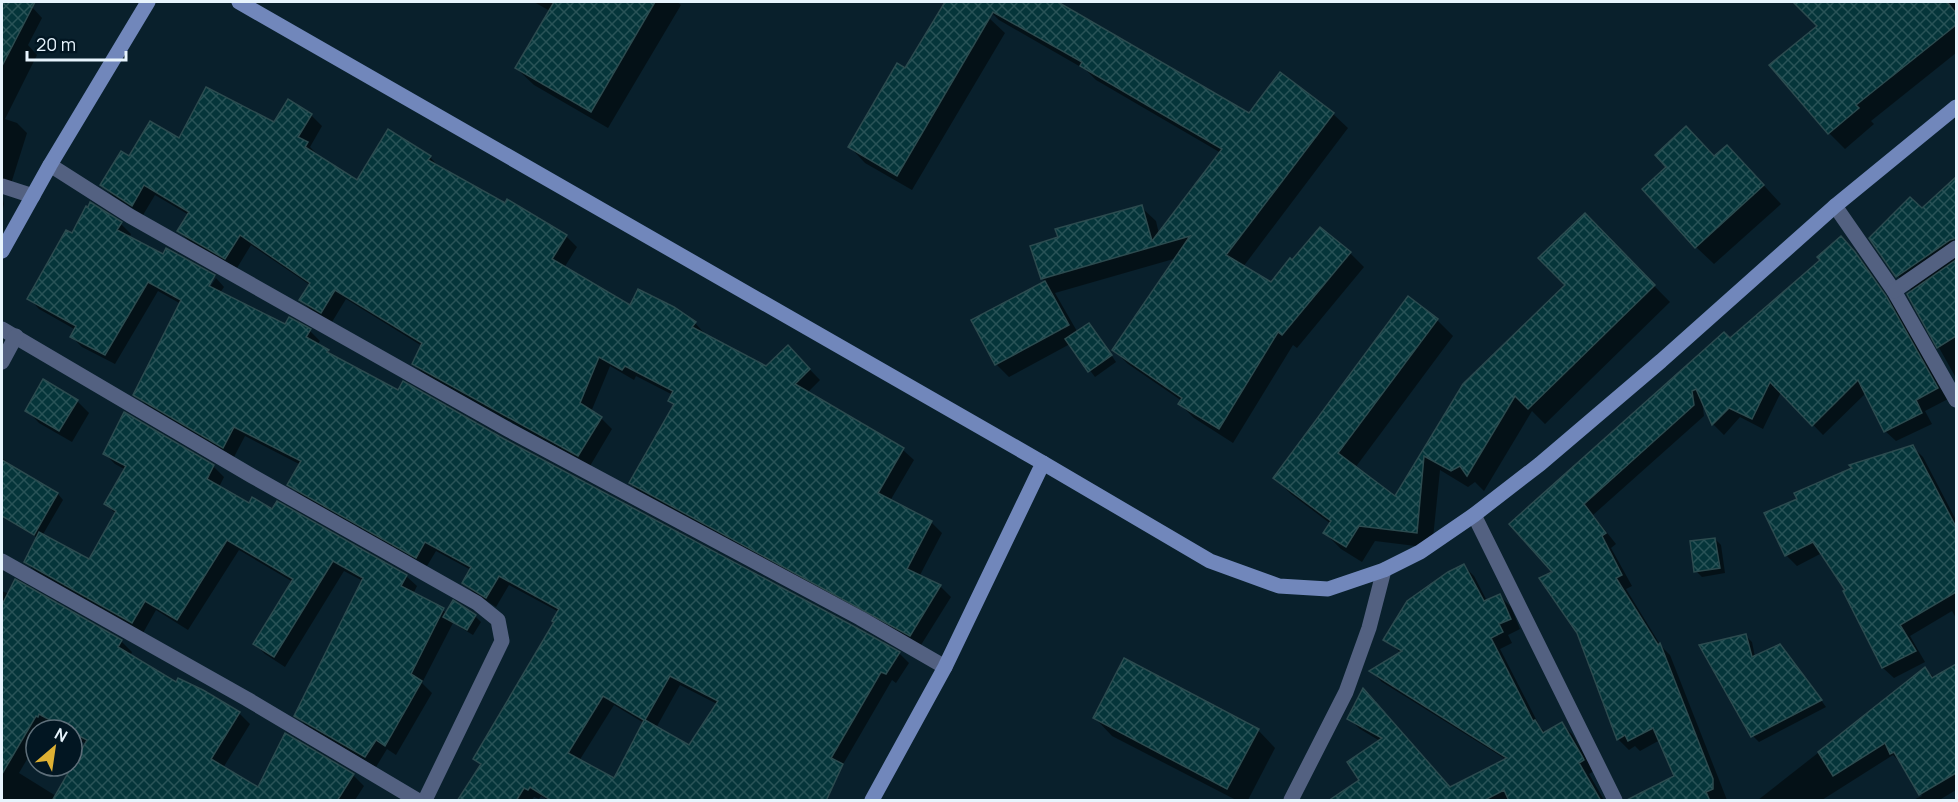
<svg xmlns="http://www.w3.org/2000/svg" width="1958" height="802" font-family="Manrope,sans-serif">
<defs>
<pattern id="building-cross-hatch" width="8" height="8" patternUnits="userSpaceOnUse" patternTransform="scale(1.5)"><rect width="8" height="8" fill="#05353a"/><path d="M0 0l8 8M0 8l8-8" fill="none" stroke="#295357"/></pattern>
</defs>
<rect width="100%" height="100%" fill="#09202c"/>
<g fill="#0007" fill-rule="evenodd">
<path d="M 2,2 L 21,2 L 32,7 L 42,18 L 28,45 L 37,55 L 5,119 L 17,123 L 27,133 L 10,187 L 5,189 L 2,194 L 4,204 L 2,213 Z"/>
<path d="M 534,2 L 677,2 L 681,5 L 608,128 L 534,85 L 516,68 L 550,11 Z"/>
<path d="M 947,2 L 962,2 L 989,18 L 1005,33 L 912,190 L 865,163 L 850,147 L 906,70 Z"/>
<path d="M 988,2 L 1055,2 L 1249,115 L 1333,114 L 1348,128 L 1243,267 L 1271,284 L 1350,253 L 1364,267 L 1297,348 L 1293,345 L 1233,443 L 1194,418 L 1180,404 L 1182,401 L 1128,364 L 1114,350 L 1177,258 L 1055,293 L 1078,333 L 1095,331 L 1116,362 L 1095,377 L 1070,344 L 1009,377 L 996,364 L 973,321 L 1046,282 L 1042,278 L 1060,238 L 1141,207 L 1156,221 L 1159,234 L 1221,153 L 1096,80 L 1086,70 L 999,20 L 985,6 Z"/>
<path d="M 1795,2 L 1900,2 L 1903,5 L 1907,2 L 1956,2 L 1956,53 L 1871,121 L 1874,124 L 1845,149 L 1829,133 L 1771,65 L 1819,26 Z"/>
<path d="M 311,115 L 322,126 L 310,147 L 317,154 L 317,156 L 357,182 L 430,157 L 440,168 L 566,236 L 577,247 L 564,268 L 631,307 L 695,323 L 705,334 L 704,335 L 766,368 L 788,347 L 820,380 L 807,393 L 903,450 L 914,460 L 890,501 L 931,522 L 942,533 L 919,577 L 940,586 L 951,597 L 921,645 L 641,494 L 630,483 L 675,405 L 670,400 L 673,395 L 636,376 L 634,380 L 610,366 L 591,412 L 601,418 L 612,429 L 590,466 L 424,374 L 413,364 L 422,346 L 346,299 L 332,322 L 312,311 L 301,300 L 310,285 L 251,245 L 237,268 L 190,242 L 179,231 L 189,215 L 155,195 L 143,215 L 113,196 L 102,185 L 130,158 L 180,140 L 275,124 Z"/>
<path d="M 1715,158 L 1745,165 L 1781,204 L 1714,264 L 1696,247 Z"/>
<path d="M 1956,179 L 1956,378 L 1909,294 L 1913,292 L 1898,276 L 1871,238 L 1922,210 Z"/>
<path d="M 91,204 L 121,224 L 131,234 L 129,238 L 163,256 L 167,250 L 214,277 L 212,277 L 206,293 L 216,278 L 224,287 L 220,293 L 285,326 L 310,331 L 320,341 L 317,345 L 328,351 L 336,359 L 399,392 L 504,440 L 899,653 L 909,663 L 896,683 L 892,680 L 831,785 L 815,800 L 548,800 L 541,796 L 539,799 L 534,797 L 532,800 L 464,800 L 482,766 L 475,759 L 556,623 L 559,612 L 509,585 L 496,607 L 474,593 L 464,583 L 471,570 L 436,551 L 427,566 L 299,494 L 289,484 L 301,465 L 245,436 L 234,457 L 145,404 L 135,394 L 181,304 L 158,291 L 115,364 L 82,347 L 72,337 L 76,330 L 39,309 L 29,298 L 73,235 ZM 680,685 L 717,704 L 690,747 L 656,728 ZM 614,705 L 644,723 L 615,780 L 579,761 Z"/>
<path d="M 1585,216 L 1670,302 L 1545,424 L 1532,411 L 1484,491 L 1475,482 L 1468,487 L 1440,470 L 1432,548 L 1375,541 L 1362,562 L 1341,549 L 1325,533 L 1331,524 L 1291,494 L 1275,478 L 1437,320 L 1453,336 L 1355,468 L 1396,499 L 1464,385 L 1567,285 Z"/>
<path d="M 1841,238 L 1865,264 L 1896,309 L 1948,399 L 1925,411 L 1932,424 L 1896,441 L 1885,431 L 1866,393 L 1823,435 L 1781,392 L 1763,429 L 1740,417 L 1724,435 L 1713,424 L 1702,401 L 1704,416 L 1593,515 L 1616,544 L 1611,548 L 1632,586 L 1626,589 L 1661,646 L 1670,655 L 1727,800 L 1657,800 L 1676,776 L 1660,740 L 1640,751 L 1635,746 L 1629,750 L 1618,739 L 1555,573 L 1511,524 L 1822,260 Z"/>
<path d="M 77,401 L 89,413 L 72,442 L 39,423 L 27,410 Z"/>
<path d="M 125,414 L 213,466 L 224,477 L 219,487 L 249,505 L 406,576 L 417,586 L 413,594 L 447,613 L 475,616 L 481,622 L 473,635 L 453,623 L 422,683 L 432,693 L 396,755 L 387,749 L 376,767 L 306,726 L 296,715 L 363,581 L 344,571 L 285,667 L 265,654 L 255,644 L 293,582 L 239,550 L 188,630 L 156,610 L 143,633 L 36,572 L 26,562 L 38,538 L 2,517 L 2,458 L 32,480 L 58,494 L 63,500 L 42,536 L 89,561 L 116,514 L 106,504 L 126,470 L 115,464 L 105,454 Z"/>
<path d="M 1913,447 L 1923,457 L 1956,520 L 1956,618 L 1952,611 L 1910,636 L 1925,662 L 1894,678 L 1883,668 L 1845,592 L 1847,590 L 1822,553 L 1797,566 L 1786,555 Z"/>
<path d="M 1715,539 L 1721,545 L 1725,573 L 1702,577 L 1696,571 Z"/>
<path d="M 1464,566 L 1474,576 L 1487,601 L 1500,596 L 1511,607 L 1520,629 L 1508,635 L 1512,643 L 1500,649 L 1540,727 L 1546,733 L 1562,724 L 1572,734 L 1594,771 L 1589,774 L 1604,800 L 1345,800 L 1361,781 L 1380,741 L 1360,729 L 1349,719 L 1364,690 L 1451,789 L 1507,760 L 1382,682 L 1372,672 L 1401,653 L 1385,639 Z"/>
<path d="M 2,591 L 121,641 L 132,652 L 130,656 L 177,684 L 239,713 L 250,724 L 223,768 L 259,789 L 353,775 L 364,786 L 355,800 L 2,800 ZM 51,724 L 61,730 L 72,730 L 72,736 L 86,744 L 56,796 L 19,773 L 36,744 L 36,730 L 45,730 Z"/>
<path d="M 1746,636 L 1752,642 L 1755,657 L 1786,652 L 1826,707 L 1759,742 L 1753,736 L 1702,646 Z"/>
<path d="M 1956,666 L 1956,790 L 1941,799 L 1943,800 L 1913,800 L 1922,796 L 1902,764 L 1893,755 L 1822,800 L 1758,800 L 1925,669 L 1935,678 Z"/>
<path d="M 1095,718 L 1258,730 L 1275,748 L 1248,800 L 1236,800 L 1112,736 Z"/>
</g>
<g fill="url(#building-cross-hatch)" stroke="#2c4b4f" stroke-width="1.5" fill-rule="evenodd">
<path d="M 2,2 L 35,2 L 2,66 Z"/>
<path d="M 554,2 L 655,2 L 591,112 L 515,68 Z"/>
<path d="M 945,2 L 1058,2 L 1249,113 L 1280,72 L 1334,113 L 1226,255 L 1271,282 L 1290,258 L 1292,260 L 1320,227 L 1351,252 L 1282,335 L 1278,332 L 1219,429 L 1178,404 L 1182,398 L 1112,350 L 1190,236 L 1041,279 L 1030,246 L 1058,237 L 1055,229 L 1142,205 L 1152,241 L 1222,149 L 1080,66 L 1082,62 L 993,12 L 897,176 L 848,147 L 897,63 L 905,68 Z"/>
<path d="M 1793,2 L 1947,2 L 1956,13 L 1956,25 L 1856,105 L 1859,108 L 1828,134 L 1769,65 L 1817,26 Z"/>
<path d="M 206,87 L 274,122 L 288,99 L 312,114 L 298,137 L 308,142 L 305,147 L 357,180 L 388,129 L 431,156 L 428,160 L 505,203 L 507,199 L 567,235 L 552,259 L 630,305 L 638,289 L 674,307 L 696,322 L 692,327 L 766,366 L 788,345 L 810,369 L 795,384 L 904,448 L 878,493 L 932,521 L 907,569 L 941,585 L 910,636 L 629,483 L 674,404 L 668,401 L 673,391 L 625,366 L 622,370 L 599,357 L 580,403 L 602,417 L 578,456 L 412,364 L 422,343 L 335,290 L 321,313 L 299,300 L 310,283 L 240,235 L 225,259 L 177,231 L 189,212 L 144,185 L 132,206 L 100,185 L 121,151 L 129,156 L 150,121 L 179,138 Z"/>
<path d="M 1686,126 L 1714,156 L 1727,145 L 1764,185 L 1695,248 L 1642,189 L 1666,167 L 1655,155 Z"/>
<path d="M 1956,177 L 1956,238 L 1950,240 L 1896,277 L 1869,238 L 1910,197 L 1922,208 Z"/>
<path d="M 90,202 L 122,222 L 117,230 L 163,254 L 166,248 L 215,275 L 209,286 L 285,324 L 289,317 L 311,329 L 306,337 L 329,350 L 327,352 L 398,390 L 403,381 L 504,439 L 855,627 L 900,652 L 886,674 L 881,672 L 831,758 L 843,764 L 826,801 L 552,801 L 530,787 L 528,790 L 524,788 L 516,801 L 457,801 L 481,764 L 473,759 L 554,622 L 552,621 L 559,609 L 499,576 L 486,598 L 462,583 L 471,567 L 425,542 L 416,558 L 287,485 L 301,461 L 234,427 L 223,448 L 133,395 L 181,300 L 148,282 L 105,355 L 70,337 L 76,326 L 27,299 L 66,230 L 72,233 L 86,206 L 88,207 ZM 670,676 L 718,701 L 689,745 L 645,720 ZM 603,696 L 644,720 L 614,778 L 568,753 Z"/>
<path d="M 1585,213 L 1655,285 L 1528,409 L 1515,396 L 1467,476 L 1460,466 L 1451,471 L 1424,456 L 1417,533 L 1359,526 L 1346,547 L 1323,533 L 1331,521 L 1273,478 L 1408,296 L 1438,319 L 1338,453 L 1395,496 L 1463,384 L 1565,285 L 1538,258 Z"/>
<path d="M 1841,236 L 1855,252 L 1886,296 L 1938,388 L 1916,400 L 1922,413 L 1884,432 L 1858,380 L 1812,426 L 1770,382 L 1752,419 L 1729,408 L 1712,425 L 1696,389 L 1692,391 L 1694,405 L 1584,504 L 1606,533 L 1602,536 L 1622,575 L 1616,578 L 1658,645 L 1660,643 L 1713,779 L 1713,789 L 1706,792 L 1710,801 L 1625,801 L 1674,776 L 1653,728 L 1628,741 L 1625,735 L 1617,740 L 1577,633 L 1539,578 L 1552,572 L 1509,524 L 1724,332 L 1730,338 L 1820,260 L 1817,257 Z"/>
<path d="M 1956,260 L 1956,336 L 1937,348 L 1907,294 Z"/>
<path d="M 1045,281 L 1069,325 L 995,365 L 971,320 Z"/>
<path d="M 1089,323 L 1112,355 L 1088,372 L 1065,339 Z"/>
<path d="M 43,379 L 78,400 L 59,431 L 25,411 Z"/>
<path d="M 124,412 L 214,465 L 207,479 L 249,503 L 252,497 L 272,509 L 277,501 L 407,575 L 401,586 L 444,608 L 411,674 L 422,681 L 385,746 L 376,740 L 365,757 L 294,716 L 363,578 L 333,561 L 274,657 L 253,644 L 293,579 L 227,540 L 177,620 L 145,601 L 132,623 L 24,562 L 39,532 L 89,559 L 116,511 L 104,504 L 126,466 L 103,454 Z"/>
<path d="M 1913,445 L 1956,527 L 1956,592 L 1900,625 L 1916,651 L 1882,668 L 1843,591 L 1845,590 L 1813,542 L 1785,556 L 1764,513 L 1797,499 L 1794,493 L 1852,468 L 1849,465 Z"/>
<path d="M 2,460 L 58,493 L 34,535 L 2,516 Z"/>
<path d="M 1715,538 L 1720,568 L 1694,572 L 1690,541 Z"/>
<path d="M 1464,564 L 1484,601 L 1500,594 L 1511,619 L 1499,624 L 1503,632 L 1491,638 L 1533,721 L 1535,720 L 1543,733 L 1562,722 L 1582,756 L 1584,760 L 1579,763 L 1601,801 L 1509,801 L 1504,790 L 1483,801 L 1328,801 L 1359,780 L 1347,762 L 1382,738 L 1347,719 L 1363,688 L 1450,787 L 1507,758 L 1369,671 L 1402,651 L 1383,640 L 1407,601 L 1448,572 Z"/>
<path d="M 15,579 L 122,640 L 118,647 L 176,682 L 178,678 L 203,690 L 240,712 L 211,759 L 258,787 L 285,733 L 354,774 L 337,801 L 52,801 L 87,740 L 72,732 L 72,730 L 68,730 L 39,714 L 38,717 L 36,716 L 2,774 L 2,605 Z"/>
<path d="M 453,600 L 476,615 L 467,630 L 443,617 Z"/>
<path d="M 1746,634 L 1752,657 L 1780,644 L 1822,700 L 1751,737 L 1699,645 Z"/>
<path d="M 1124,658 L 1259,729 L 1227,789 L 1093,718 Z"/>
<path d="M 1956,664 L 1956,773 L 1919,795 L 1894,752 L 1890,754 L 1885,743 L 1833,776 L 1818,752 L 1925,667 L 1932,678 Z"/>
</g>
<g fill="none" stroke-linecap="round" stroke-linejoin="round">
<g stroke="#536181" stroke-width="15">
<path d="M 50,165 L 130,216 L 509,430 L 860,618 L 945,667"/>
<path d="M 2,186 L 33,196"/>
<path d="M 1835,206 L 1894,291 L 1956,400"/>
<path d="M 1894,291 L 1956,248"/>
<path d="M 2,329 L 252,476 L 477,603 L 498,620 L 502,641 L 425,800"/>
<path d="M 2,362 L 16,336"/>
<path d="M 1474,515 L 1615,800"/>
<path d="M 2,561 L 247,699 L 417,800"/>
<path d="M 1291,800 L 1346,692 L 1369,628 L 1384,570"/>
</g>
<g stroke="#7187bb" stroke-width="15">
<path d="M 239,2 L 1043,463 L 945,667 L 872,800"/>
<path d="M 2,251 L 50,165 L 148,2"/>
<path d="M 1043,463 L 1210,561 L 1279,586 L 1328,589 L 1384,570 L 1420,552 L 1474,515 L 1540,464 L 1661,361 L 1835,206 L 1956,107"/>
</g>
</g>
<rect width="1958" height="802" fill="none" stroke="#e7f4fd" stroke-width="6"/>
<g transform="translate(54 748) rotate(29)"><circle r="28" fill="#021622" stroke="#5e6f7a" stroke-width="1.5"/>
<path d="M0-4.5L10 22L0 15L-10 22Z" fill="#deb133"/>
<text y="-9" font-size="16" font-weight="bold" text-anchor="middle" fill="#e7f4fd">N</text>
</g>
<path d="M27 51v9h99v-9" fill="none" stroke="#e7f4fd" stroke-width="3"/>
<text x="36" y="51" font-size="18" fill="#e7f4fd" stroke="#021622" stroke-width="4.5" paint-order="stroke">20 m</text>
</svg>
